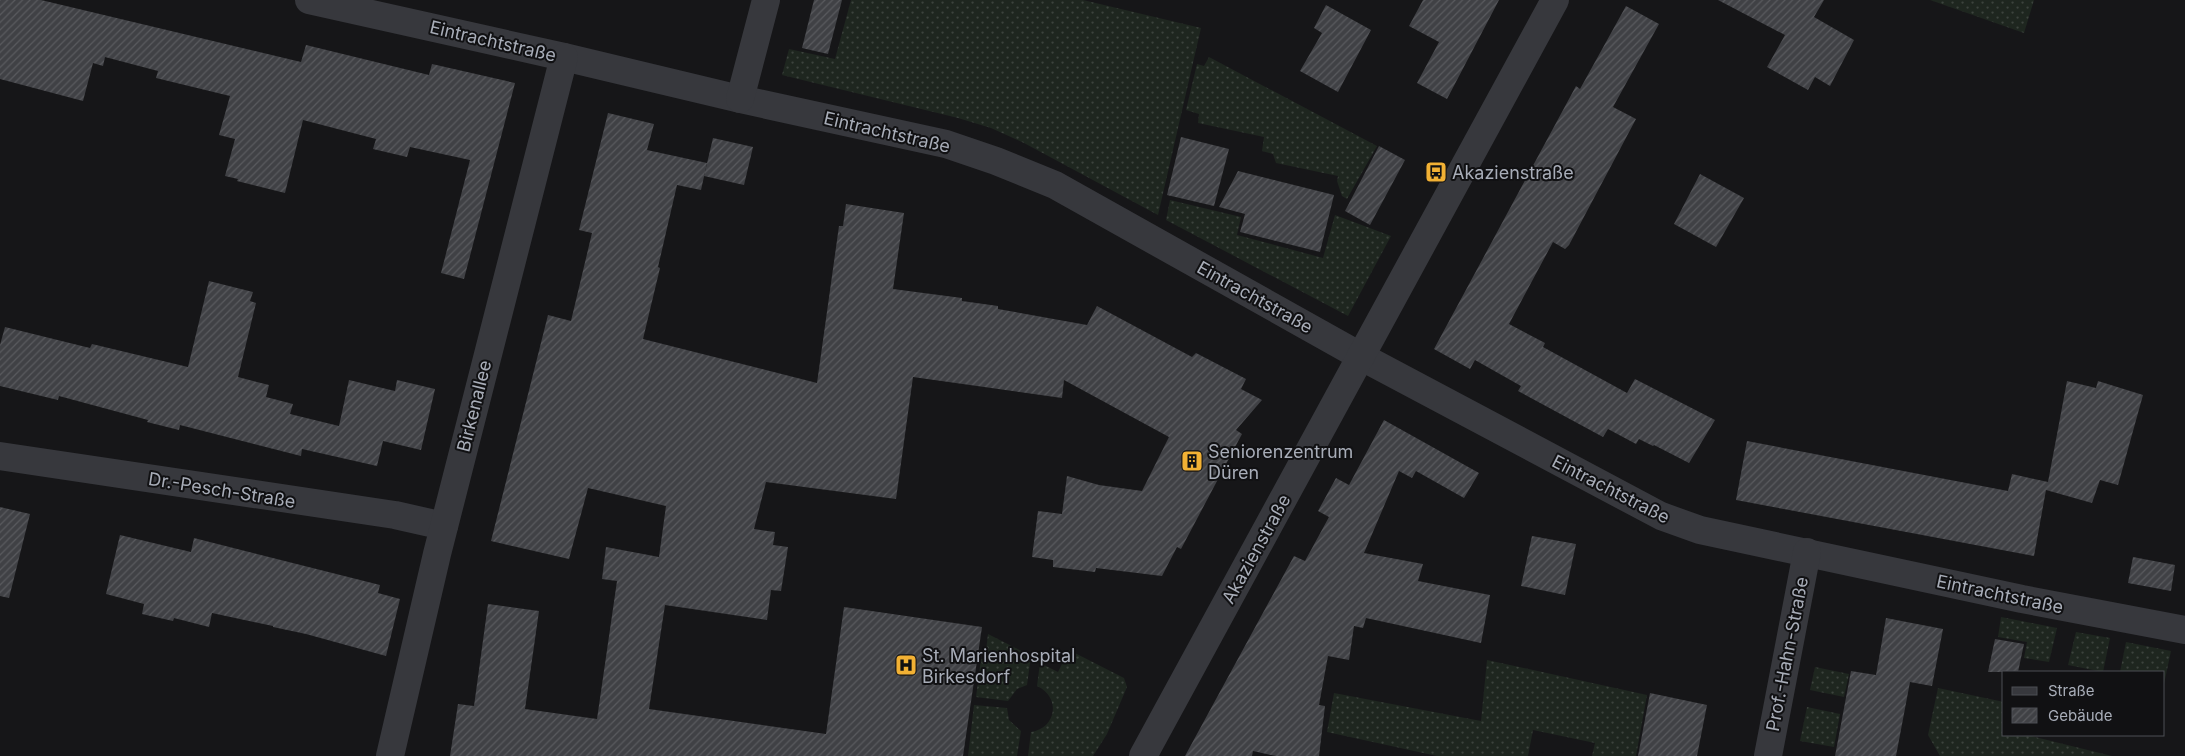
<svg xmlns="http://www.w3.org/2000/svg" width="2185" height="756" font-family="Inter,sans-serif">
<defs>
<pattern id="grass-dots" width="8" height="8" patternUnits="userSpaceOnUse" patternTransform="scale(1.25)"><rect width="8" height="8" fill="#1e261f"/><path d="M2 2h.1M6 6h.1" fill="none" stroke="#3c433d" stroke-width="1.8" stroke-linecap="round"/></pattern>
<pattern id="building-hatch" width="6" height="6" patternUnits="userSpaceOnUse" patternTransform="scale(1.25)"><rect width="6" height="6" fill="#404145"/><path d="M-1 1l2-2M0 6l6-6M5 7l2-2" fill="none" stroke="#595a5e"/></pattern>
</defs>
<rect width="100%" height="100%" fill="#161618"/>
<g fill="url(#grass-dots)">
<path d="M 851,0 L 1083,0 L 1201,28 L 1158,215 L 1024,143 L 991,128 L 958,118 L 782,75 L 789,49 L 835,59 Z"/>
<path d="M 1930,0 L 2034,0 L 2024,33 Z"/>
<path d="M 1209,57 L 1377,146 L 1347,199 L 1342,196 L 1337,181 L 1338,176 L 1276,163 L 1273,154 L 1262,151 L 1264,137 L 1198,123 L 1199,114 L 1186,110 L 1197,64 L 1204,66 Z"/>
<path d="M 1170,200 L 1241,217 L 1237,235 L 1323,258 L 1335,215 L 1391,236 L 1348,316 L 1166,220 Z"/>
<path d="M 2001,617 L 2057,628 L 2049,662 L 2024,658 L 2027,642 L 1998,637 Z"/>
<path d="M 2076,632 L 2110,638 L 2103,672 L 2068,665 Z"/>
<path d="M 988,634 L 1031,656 L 1027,685 L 1017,689 L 1008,701 L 976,697 L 981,659 L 985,659 Z"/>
<path d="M 2126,642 L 2171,651 L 2164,684 L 2164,672 L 2120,672 Z"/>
<path d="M 1069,650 L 1124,678 L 1127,687 L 1107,734 L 1093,756 L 1028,756 L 1031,732 C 1057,728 1061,697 1037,686 L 1040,663 L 1058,672 Z"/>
<path d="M 1487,660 L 1647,695 L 1636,756 L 1592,756 L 1595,743 L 1533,730 L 1528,756 L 1437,756 L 1327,732 L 1334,693 L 1481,721 Z"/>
<path d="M 1815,667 L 1849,674 L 1844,697 L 1810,690 Z"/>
<path d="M 1938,688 L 2004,702 L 2004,735 L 2027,735 L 2112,756 L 1940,756 L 1928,735 Z"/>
<path d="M 974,705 L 1007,708 L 1009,720 L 1021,731 L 1017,756 L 968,756 Z"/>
<path d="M 1807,707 L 1840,714 L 1834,747 L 1800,741 Z"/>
</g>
<g fill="url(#building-hatch)">
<path d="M 0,0 L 41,0 L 301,62 L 306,45 L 429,75 L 432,64 L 515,83 L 464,279 L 441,273 L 470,160 L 410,147 L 407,157 L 373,149 L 376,139 L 303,120 L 285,193 L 237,181 L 238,179 L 225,176 L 235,139 L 219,135 L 230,96 L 156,78 L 158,71 L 105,57 L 103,66 L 93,63 L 83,101 L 0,79 Z"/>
<path d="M 814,0 L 842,0 L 828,54 L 802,48 Z"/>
<path d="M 1423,0 L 1499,0 L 1447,99 L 1417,83 L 1439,42 L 1409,26 Z"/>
<path d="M 1718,0 L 1824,0 L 1814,17 L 1854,40 L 1830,86 L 1815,77 L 1808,90 L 1767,67 L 1785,35 Z"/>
<path d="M 1326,5 L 1371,30 L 1338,92 L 1300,71 L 1322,33 L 1314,28 Z"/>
<path d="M 1626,6 L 1659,24 L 1613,107 L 1636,119 L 1569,245 L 1565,249 L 1553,242 L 1509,324 L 1545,343 L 1543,347 L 1627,393 L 1635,379 L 1715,420 L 1689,463 L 1654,445 L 1653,446 L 1639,439 L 1636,444 L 1608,429 L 1603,437 L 1518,391 L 1521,386 L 1475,360 L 1470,369 L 1434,349 L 1576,86 L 1580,89 Z"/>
<path d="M 608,113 L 654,124 L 647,150 L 707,163 L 701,190 L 677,185 L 658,267 L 660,268 L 643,339 L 817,383 L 839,226 L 843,226 L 846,204 L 904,213 L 893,289 L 962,298 L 962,301 L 998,306 L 998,309 L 1087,325 L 1097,306 L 1192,357 L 1196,353 L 1246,379 L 1241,389 L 1262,400 L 1236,430 L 1242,434 L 1181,549 L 1177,547 L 1162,576 L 1096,568 L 1095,572 L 1053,567 L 1053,560 L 1032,557 L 1038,511 L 1062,514 L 1067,476 L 1099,485 L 1142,491 L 1169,437 L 1064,380 L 1062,398 L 913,377 L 896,499 L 766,482 L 754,529 L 775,532 L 773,545 L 788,547 L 781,591 L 771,590 L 767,620 L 665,605 L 649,709 L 826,734 L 844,607 L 982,627 L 963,756 L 450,756 L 458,704 L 474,706 L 488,604 L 539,611 L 525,709 L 597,719 L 617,581 L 602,579 L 606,547 L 659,557 L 666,506 L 588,488 L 569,559 L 491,541 L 548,315 L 571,321 L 592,233 L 579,230 Z"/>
<path d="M 1181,137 L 1229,149 L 1214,206 L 1167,195 Z"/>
<path d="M 713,138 L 753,147 L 744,185 L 704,176 Z"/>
<path d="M 1379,146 L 1405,160 L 1370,225 L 1345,211 Z"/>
<path d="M 1238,171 L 1334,195 L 1320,252 L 1240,232 L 1245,214 L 1219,207 Z"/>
<path d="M 1700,174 L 1744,198 L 1716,247 L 1674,224 Z"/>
<path d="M 209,281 L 253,292 L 250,301 L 256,303 L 238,377 L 269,385 L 266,397 L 293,404 L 290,414 L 339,426 L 349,380 L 395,391 L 397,380 L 435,389 L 421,450 L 383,441 L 377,466 L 302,449 L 301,456 L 180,425 L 179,430 L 147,422 L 148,420 L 59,396 L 58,400 L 0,386 L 0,345 L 5,327 L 90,348 L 92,344 L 188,367 Z"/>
<path d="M 2067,381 L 2096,388 L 2098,381 L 2143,395 L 2118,485 L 2100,480 L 2092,503 L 2046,490 L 2034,556 L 1736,500 L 1747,441 L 2008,491 L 2012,474 L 2048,482 Z"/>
<path d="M 1384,420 L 1479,473 L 1464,498 L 1416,471 L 1412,478 L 1399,471 L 1364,553 L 1423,564 L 1418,581 L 1490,595 L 1481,643 L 1366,618 L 1363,628 L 1354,626 L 1349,660 L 1328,656 L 1319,705 L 1325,706 L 1319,756 L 1276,756 L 1253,751 L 1252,756 L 1185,756 L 1294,556 L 1305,561 L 1329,517 L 1318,511 L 1336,478 L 1349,485 Z"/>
<path d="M 0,507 L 30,514 L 9,598 L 0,596 Z"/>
<path d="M 120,535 L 191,552 L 194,538 L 380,585 L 378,593 L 400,599 L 386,656 L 306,634 L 273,627 L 273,626 L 212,613 L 209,627 L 174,618 L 173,621 L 142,614 L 144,604 L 106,594 Z"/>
<path d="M 1532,536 L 1576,544 L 1565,595 L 1521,586 Z"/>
<path d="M 2133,557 L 2175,565 L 2171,591 L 2128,583 Z"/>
<path d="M 1886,618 L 1943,629 L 1932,686 L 1910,682 L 1896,756 L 1835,756 L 1851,671 L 1876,675 Z"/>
<path d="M 1995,639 L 2024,644 L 2018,672 L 1988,672 Z"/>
<path d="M 1650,693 L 1707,705 L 1697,756 L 1638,756 Z"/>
</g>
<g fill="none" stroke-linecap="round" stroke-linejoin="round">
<g stroke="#37383d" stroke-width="28">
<path d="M 309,0 L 564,57 L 740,99 L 946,144 L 996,161 L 1055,185 L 1362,357 L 1661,516 L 1700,530 L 2022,599 L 2185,630"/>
<path d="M 740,99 L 766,0"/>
<path d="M 0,456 L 395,515 L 444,526"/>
<path d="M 390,756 L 437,554 L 564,57"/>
<path d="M 1143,756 L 1555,0"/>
<path d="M 1768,756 L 1807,552"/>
</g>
</g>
<defs>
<g id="bus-square" transform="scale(1.125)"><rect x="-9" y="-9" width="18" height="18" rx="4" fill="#f2b134" stroke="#111113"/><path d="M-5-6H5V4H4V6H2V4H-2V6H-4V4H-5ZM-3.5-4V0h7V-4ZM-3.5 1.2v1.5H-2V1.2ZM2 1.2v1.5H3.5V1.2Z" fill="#111"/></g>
<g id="building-square" transform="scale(1.125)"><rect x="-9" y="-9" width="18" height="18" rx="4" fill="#f2b134" stroke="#111113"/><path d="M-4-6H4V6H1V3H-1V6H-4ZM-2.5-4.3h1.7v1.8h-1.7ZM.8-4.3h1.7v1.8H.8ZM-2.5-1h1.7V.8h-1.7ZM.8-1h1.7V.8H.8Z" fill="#111"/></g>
<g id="hospital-square" transform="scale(1.125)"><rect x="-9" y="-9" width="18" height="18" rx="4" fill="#f2b134" stroke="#111113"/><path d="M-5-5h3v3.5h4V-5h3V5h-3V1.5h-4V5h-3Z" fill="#111"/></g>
</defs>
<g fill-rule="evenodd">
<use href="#bus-square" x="1436" y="172"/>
<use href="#building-square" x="1192" y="461"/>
<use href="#hospital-square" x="906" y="665"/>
</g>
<g text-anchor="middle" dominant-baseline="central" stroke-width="4" stroke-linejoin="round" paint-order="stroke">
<g font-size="18" fill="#a8adb8" stroke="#111113">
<text transform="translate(493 41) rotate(13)">Eintrachtstraße</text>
<text transform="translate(887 132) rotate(13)">Eintrachtstraße</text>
<text transform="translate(1255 297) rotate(29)">Eintrachtstraße</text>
<text transform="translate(474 406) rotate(-76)">Birkenallee</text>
<text transform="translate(1611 489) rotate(27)">Eintrachtstraße</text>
<text transform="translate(222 490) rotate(9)">Dr.-Pesch-Straße</text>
<text transform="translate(1256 549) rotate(-61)">Akazienstraße</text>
<text transform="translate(2000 594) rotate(12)">Eintrachtstraße</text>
<text transform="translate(1787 654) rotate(-79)">Prof.-Hahn-Straße</text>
</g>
<g font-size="18" fill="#a8adb8" stroke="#111113" text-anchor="start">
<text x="1452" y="172">Akazienstraße</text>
<text x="1208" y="451">Seniorenzentrum<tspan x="1208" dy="21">Düren</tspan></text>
<text x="922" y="655">St. Marienhospital<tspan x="922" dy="21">Birkesdorf</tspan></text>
</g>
</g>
<rect x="2002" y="671" width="162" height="65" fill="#111113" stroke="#4d4f55"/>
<rect x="2012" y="687" width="25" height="8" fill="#37383d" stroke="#4d4f55"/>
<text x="2048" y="696" font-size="15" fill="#a8adb8">Straße</text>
<rect x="2012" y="708" width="25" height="15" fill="url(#building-hatch)" stroke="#4d4f55"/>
<text x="2048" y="721" font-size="15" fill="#a8adb8">Gebäude</text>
</svg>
